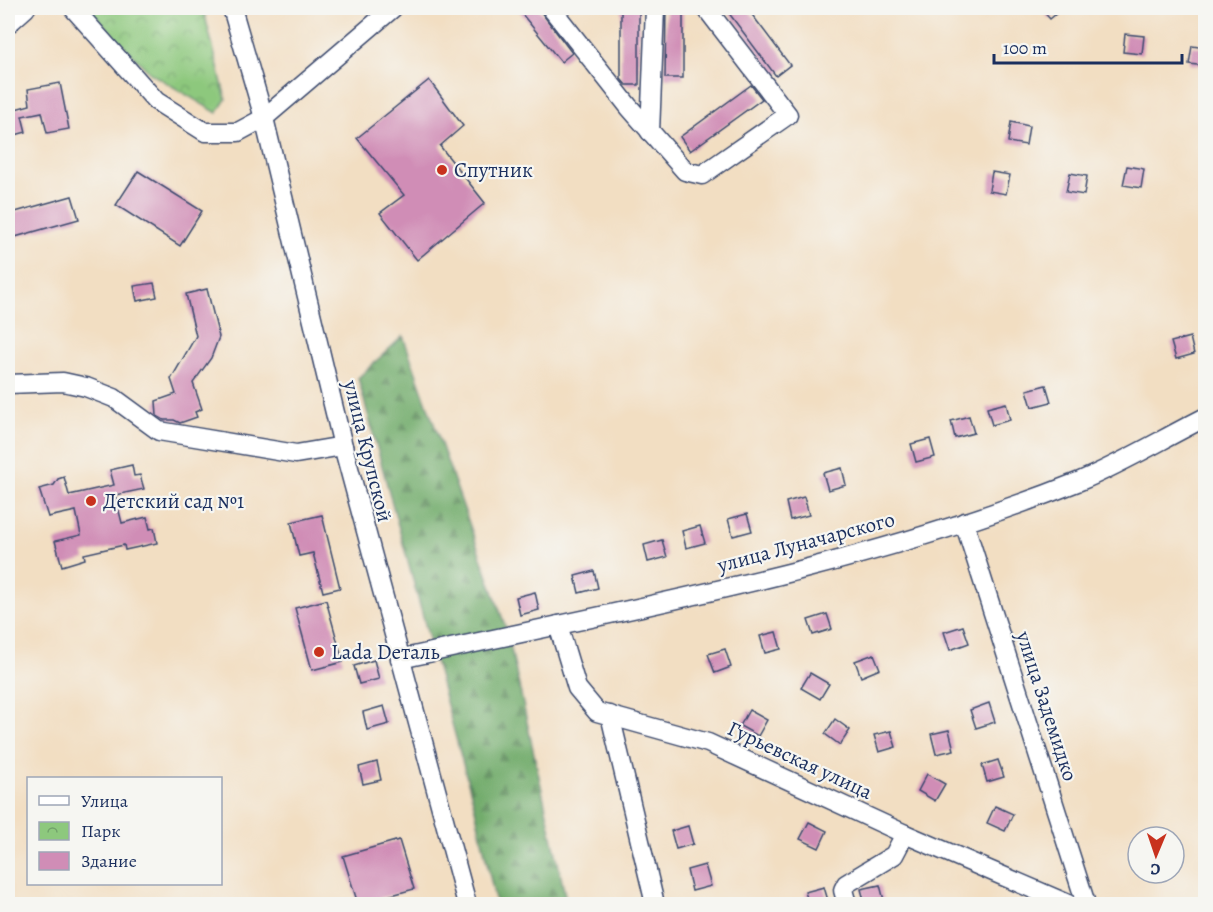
<svg xmlns="http://www.w3.org/2000/svg" width="1213" height="912" font-family="Alegreya,serif">
<defs>
<pattern id="forest-firs" width="22" height="20" patternUnits="userSpaceOnUse" patternTransform="scale(1.5)"><rect width="22" height="20" fill="#72ac6c"/><path d="M5 1l3.5 6h-7zM16 11l3.5 6h-7z" fill="#5d8c5c"/></pattern>
<pattern id="park-crowns" width="20" height="18" patternUnits="userSpaceOnUse" patternTransform="scale(1.5)"><rect width="20" height="18" fill="#8dc87d"/><path d="M2 6a3 3 0 1 1 6 0M12 15a3 3 0 1 1 6 0" fill="none" stroke="#72a36a"/></pattern>
</defs>
<rect width="100%" height="100%" fill="#f6f6f2"/>
<filter id="ink" filterUnits="userSpaceOnUse"><feTurbulence type="fractalNoise" baseFrequency=".0167" numOctaves="2"/><feDisplacementMap in="SourceGraphic" scale="12" xChannelSelector="R" yChannelSelector="G"/><feConvolveMatrix kernelMatrix="1 2 1 2 8 2 1 2 1" color-interpolation-filters="sRGB"/></filter>
<filter id="wash" filterUnits="userSpaceOnUse"><feTurbulence type="fractalNoise" baseFrequency=".008" numOctaves="4" result="noise"/><feDisplacementMap in="SourceGraphic" scale="24" xChannelSelector="R" yChannelSelector="G"/><feGaussianBlur stdDeviation="1.35" result="paint"/><feColorMatrix in="noise" values="0 0 0 0 0 0 0 0 0 0 0 0 0 0 0 0 0 1.4 0 .05"/><feComposite in="paint" operator="in"/></filter>
<g filter="url(#wash)">
<rect width="100%" height="100%" fill="#f2dec2"/>
<path fill="url(#forest-firs)" stroke="#466e65" stroke-width="1.5" d="M 403,336 L 507,631 L 567,904 L 496,904 L 475,808 L 358,378 Z"/>
<path fill="url(#park-crowns)" stroke="#547c6e" stroke-width="1.5" d="M 88,8 L 203,8 L 226,99 L 217,113 L 150,73 Z"/>
<g id="blocks">
<g fill="#d08db6">
<path d="M 517,8 L 538,8 L 572,53 L 561,62 Z"/>
<path d="M 621,8 L 639,8 L 639,85 L 626,85 L 621,79 Z"/>
<path d="M 666,8 L 683,8 L 683,78 L 665,78 Z"/>
<path d="M 725,8 L 747,8 L 790,65 L 776,76 Z"/>
<path d="M 1040,8 L 1063,8 L 1050,19 Z"/>
<path d="M 1125,34 L 1144,36 L 1142,54 L 1123,52 Z"/>
<path d="M 1192,46 L 1206,48 L 1206,66 L 1189,64 Z"/>
<path d="M 429,80 L 463,126 L 440,146 L 485,203 L 417,260 L 380,213 L 404,195 L 357,138 Z"/>
<path d="M 60,83 L 69,129 L 47,133 L 42,112 L 22,116 L 26,132 L 8,137 L 8,111 L 30,105 L 28,89 Z"/>
<path d="M 751,85 L 762,99 L 690,151 L 680,137 Z"/>
<path d="M 1011,122 L 1029,126 L 1026,145 L 1008,142 Z"/>
<path d="M 1127,166 L 1144,169 L 1141,188 L 1123,185 Z"/>
<path d="M 138,171 L 202,211 L 180,246 L 116,205 Z"/>
<path d="M 992,172 L 1010,175 L 1006,194 L 989,191 Z"/>
<path d="M 1070,173 L 1087,176 L 1084,195 L 1066,192 Z"/>
<path d="M 72,196 L 79,219 L 15,237 L 8,214 Z"/>
<path d="M 154,283 L 157,297 L 137,301 L 134,286 Z"/>
<path d="M 207,289 L 219,337 L 211,358 L 193,383 L 202,409 L 195,412 L 197,417 L 180,423 L 174,420 L 164,420 L 157,416 L 156,401 L 176,394 L 171,379 L 196,336 L 186,294 Z"/>
<path d="M 1190,337 L 1194,354 L 1176,359 L 1171,342 Z"/>
<path d="M 1046,385 L 1051,402 L 1032,407 L 1027,390 Z"/>
<path d="M 1006,403 L 1010,420 L 992,425 L 987,408 Z"/>
<path d="M 969,416 L 974,433 L 955,438 L 951,421 Z"/>
<path d="M 930,439 L 935,457 L 916,462 L 911,444 Z"/>
<path d="M 132,465 L 134,476 L 140,475 L 144,489 L 115,495 L 122,523 L 147,517 L 150,529 L 154,528 L 157,543 L 125,550 L 124,545 L 84,554 L 85,559 L 62,566 L 55,541 L 81,535 L 76,511 L 48,517 L 39,489 L 54,485 L 58,479 L 64,477 L 69,495 L 114,485 L 110,470 Z"/>
<path d="M 842,468 L 846,485 L 828,490 L 823,473 Z"/>
<path d="M 804,497 L 809,515 L 790,520 L 786,502 Z"/>
<path d="M 747,514 L 752,531 L 733,536 L 728,519 Z"/>
<path d="M 322,515 L 340,588 L 323,592 L 313,553 L 299,556 L 291,522 Z"/>
<path d="M 700,526 L 705,543 L 686,548 L 682,531 Z"/>
<path d="M 662,540 L 667,557 L 648,562 L 644,545 Z"/>
<path d="M 594,571 L 598,588 L 579,593 L 575,576 Z"/>
<path d="M 535,592 L 539,610 L 520,615 L 516,597 Z"/>
<path d="M 326,600 L 343,662 L 312,670 L 295,608 Z"/>
<path d="M 827,614 L 832,629 L 813,635 L 808,620 Z"/>
<path d="M 963,626 L 969,643 L 950,650 L 944,632 Z"/>
<path d="M 776,632 L 781,649 L 765,653 L 760,636 Z"/>
<path d="M 725,649 L 731,667 L 715,673 L 708,654 Z"/>
<path d="M 874,654 L 880,669 L 861,677 L 855,661 Z"/>
<path d="M 374,660 L 379,679 L 359,684 L 354,666 Z"/>
<path d="M 810,673 L 829,684 L 820,699 L 801,688 Z"/>
<path d="M 989,703 L 995,722 L 976,728 L 970,710 Z"/>
<path d="M 384,706 L 389,724 L 367,730 L 363,712 Z"/>
<path d="M 749,710 L 767,720 L 758,736 L 740,726 Z"/>
<path d="M 835,719 L 850,730 L 840,745 L 825,734 Z"/>
<path d="M 949,730 L 954,750 L 936,754 L 931,734 Z"/>
<path d="M 891,731 L 896,747 L 879,752 L 874,735 Z"/>
<path d="M 998,760 L 1004,777 L 987,782 L 982,765 Z"/>
<path d="M 377,762 L 381,780 L 363,784 L 359,767 Z"/>
<path d="M 927,774 L 945,784 L 935,801 L 918,791 Z"/>
<path d="M 995,806 L 1013,814 L 1005,831 L 987,823 Z"/>
<path d="M 809,822 L 827,831 L 819,848 L 800,839 Z"/>
<path d="M 688,826 L 693,844 L 676,849 L 671,831 Z"/>
<path d="M 399,840 L 414,889 L 358,904 L 343,856 Z"/>
<path d="M 705,865 L 711,886 L 692,891 L 687,870 Z"/>
<path d="M 880,885 L 885,904 L 865,904 L 861,889 Z"/>
<path d="M 824,887 L 829,904 L 809,904 L 805,892 Z"/>
</g>
</g>
</g>
<g filter="url(#ink)">
<use href="#blocks" fill-opacity="0" stroke="#3b496d" stroke-width="1.5"/>
<g fill="none" stroke-linecap="round" stroke-linejoin="round">
<g stroke="#3b496d" stroke-width="21">
<g id="minor">
<path d="M 73,8 L 156,101 L 205,132 L 238,132 L 264,118 L 393,8"/>
<path d="M 232,8 L 264,118 L 343,446 L 467,904"/>
<path d="M 551,8 L 629,107 L 685,171 L 702,175 L 788,115 L 706,8"/>
<path d="M 8,24 L 26,8"/>
<path d="M 650,132 L 655,8"/>
<path d="M 8,384 L 63,382 L 86,387 L 114,398 L 159,431 L 296,454 L 343,446"/>
<path d="M 964,522 L 1086,904"/>
<path d="M 558,625 L 577,688 L 597,712 L 708,743 L 905,834 L 1068,904"/>
<path d="M 400,659 C 628,609 863,568 1080,481 C 1123,463 1164,438 1206,417"/>
<path d="M 610,715 L 655,904"/>
<path d="M 847,904 L 843,890 L 846,884 L 894,855 L 905,834"/>
</g>
</g>
<use href="#minor" stroke="#fff" stroke-width="18"/>
</g>
</g>
<g fill="#c8321e" stroke="#f6f6f2" stroke-width="2">
<circle cx="442" cy="170" r="6"/>
<circle cx="91" cy="501" r="6"/>
<circle cx="319" cy="652" r="6"/>
</g>
<g text-anchor="middle" dominant-baseline="central" stroke-width="4.5" stroke-linejoin="round" paint-order="stroke">
<g font-size="21" fill="#1b2f5e" stroke="#f6f6f2" text-anchor="start">
<text x="454" y="170">Спутник</text>
<text x="103" y="501">Детский сад №1</text>
<text x="331" y="652">Lada Dеталь</text>
</g>
<g font-size="21" fill="#1b2f5e" stroke="#f6f6f2">
<text transform="translate(368 451) rotate(76)">улица Крупской</text>
<text transform="translate(806 542) rotate(-15)">улица Луначарского</text>
<text transform="translate(1047 706) rotate(72)">улица Задемидко</text>
<text transform="translate(800 760) rotate(25)">Гурьевская улица</text>
</g>
</g>
<rect width="1213" height="912" fill="none" stroke="#f6f6f2" stroke-width="30"/>
<rect x="27" y="777" width="195" height="108" fill="#f6f6f2" stroke="#9ea6b7" stroke-width="1.5"/>
<rect x="39" y="796" width="30" height="9" fill="#ffffff" stroke="#9ea6b7" stroke-width="1.5"/>
<text x="81" y="807" font-size="18" fill="#1b2f5e">Улица</text>
<rect x="39" y="822" width="30" height="18" fill="url(#park-crowns)" stroke="#9ea6b7" stroke-width="1.5"/>
<text x="81" y="837" font-size="18" fill="#1b2f5e">Парк</text>
<rect x="39" y="852" width="30" height="18" fill="#d08db6" stroke="#9ea6b7" stroke-width="1.5"/>
<text x="81" y="867" font-size="18" fill="#1b2f5e">Здание</text>
<g transform="translate(1156 855) rotate(182)"><circle r="28" fill="#f6f6f2" stroke="#9ea6b7" stroke-width="1.5"/>
<path d="M0-4.5L10 22L0 15L-10 22Z" fill="#c8321e"/>
<text y="-9" font-size="16" font-weight="bold" text-anchor="middle" fill="#1b2f5e">С</text>
</g>
<path d="M994 54v9h188v-9" fill="none" stroke="#1b2f5e" stroke-width="3"/>
<text x="1003" y="54" font-size="18" fill="#1b2f5e" stroke="#f6f6f2" stroke-width="4.5" paint-order="stroke">100 m</text>
</svg>
